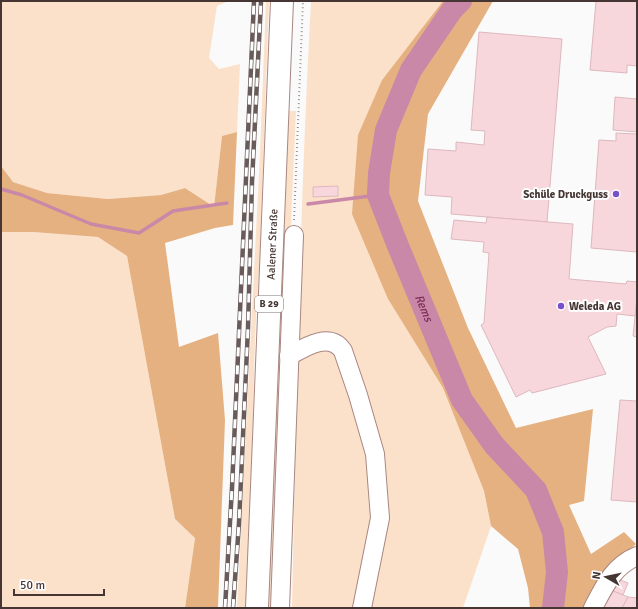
<svg xmlns="http://www.w3.org/2000/svg" width="638" height="609" font-family="Signika,sans-serif">
<rect width="100%" height="100%" fill="#fafafa"/>
<g fill="#fce1ca">
<path d="M 1,1 L 229,1 L 217,6 L 209,58 L 219,69 L 240,64 L 237,132 L 222,136 L 214,208 L 185,188 L 161,195 L 108,199 L 47,193 L 13,182 L 1,166 Z"/>
<path d="M 266,1 L 269,1 L 260,253 L 255,337 L 252,461 L 246,608 L 237,608 L 260,153 Z"/>
<path d="M 311,1 L 443,1 L 382,80 L 388,299 L 443,388 L 484,491 L 491,526 L 463,608 L 292,608 C 296,406 300,203 311,1 Z"/>
<path d="M 288,111 L 296,111 L 286,333 L 277,608 L 263,608 Z"/>
<path d="M 1,232 L 33,232 L 98,237 L 127,256 L 175,519 L 195,538 L 185,608 L 1,608 Z"/>
</g>
<g fill="#e6b181">
<path d="M 443,1 L 493,1 L 428,114 L 418,201 L 468,328 L 516,428 L 593,409 L 584,501 L 569,505 L 591,554 L 624,532 L 636,544 L 601,574 L 583,608 L 530,608 L 528,588 L 518,549 L 491,526 L 484,491 L 443,388 L 388,299 L 352,214 L 358,135 L 382,80 Z"/>
<path d="M 237,132 L 233,225 L 215,228 L 165,243 L 179,347 L 218,333 L 225,420 L 218,608 L 185,608 L 195,538 L 175,519 L 127,256 L 98,237 L 33,232 L 1,232 L 1,166 L 13,182 L 47,193 L 108,199 L 161,195 L 185,188 L 214,207 L 222,136 Z"/>
</g>
<g fill="none" stroke-linecap="round" stroke-linejoin="round">
<g stroke="#c988a7" stroke-width="3.5">
<path d="M 1,189 L 22,195 L 91,224 L 139,233 L 173,211 L 227,203"/>
<path d="M 308,204 L 378,195"/>
</g>
<path stroke="#c988a7" stroke-width="22" id="s1" d="M 461,1 L 452,10 L 411,70 L 386,130 L 379,173 L 378,195 L 398,246 L 462,400 L 494,445 L 536,490 L 553,532 L 557,572 L 553,608"/>
</g>
<g fill="#f7d7dc" stroke="#deb8be">
<path d="M 596,1 L 637,1 L 637,66 L 627,65 L 627,73 L 590,70 Z"/>
<path d="M 479,32 L 562,39 L 547,222 L 451,214 L 452,197 L 425,195 L 428,149 L 456,151 L 456,142 L 484,145 L 485,131 L 471,130 Z"/>
<path d="M 615,97 L 637,99 L 637,132 L 613,130 Z"/>
<path d="M 616,133 L 637,134 L 637,252 L 591,248 L 599,140 L 616,141 Z"/>
<path d="M 338,186 L 338,196 L 313,197 L 313,187 Z"/>
<path d="M 487,217 L 573,224 L 569,279 L 626,284 L 627,281 L 637,282 L 637,299 L 635,316 L 617,314 L 616,326 L 607,327 L 588,337 L 606,374 L 532,393 L 530,390 L 516,397 L 481,325 L 484,323 L 489,253 L 483,252 L 484,242 L 451,239 L 454,220 L 486,223 Z"/>
<path d="M 637,299 L 637,337 L 633,336 Z"/>
<path d="M 620,400 L 637,401 L 637,502 L 611,500 Z"/>
<path d="M 618,579 L 628,583 L 623,595 L 613,591 Z"/>
<path d="M 613,591 L 628,597 L 622,608 L 603,608 Z"/>
<path d="M 628,597 L 637,598 L 637,608 L 622,608 Z"/>
</g>
<g fill="none" stroke-linecap="round" stroke-linejoin="round">
<g stroke="#a98681" stroke-width="20">
<g id="minor">
<path d="M 289,356 C 305,347 330,331 343,351 L 358,395 L 375,454 L 380,518 L 362,608"/>
<path d="M 280,608 L 294,235"/>
<path d="M 593,608 C 604,587 613,566 637,556"/>
</g>
</g>
<g stroke="#a98681" stroke-width="24">
<g id="major">
<path id="s2" d="M 257,608 L 282,1"/>
</g>
</g>
<path stroke="#9c9493" stroke-width="2" stroke-dasharray="1 3" stroke-linecap="butt" d="M 294,220 L 303,1"/>
<use href="#minor" stroke="#fff" stroke-width="18"/>
<use href="#major" stroke="#fff" stroke-width="22"/>
<g stroke="#685b59" stroke-width="4.5">
<g id="rail">
<path d="M 225,608 L 232,488 L 254,1"/>
<path d="M 233,608 L 239,523 L 248,328 L 252,182 L 261,1"/>
</g>
</g>
<use href="#rail" stroke="#fff" stroke-width="3" stroke-dasharray="9" stroke-linecap="butt"/>
</g>
<g fill="#7751ca" stroke="#fff" stroke-width="1.5">
<circle cx="616" cy="194" r="4"/>
<circle cx="561" cy="306" r="4"/>
</g>
<g text-anchor="middle" dominant-baseline="central" stroke-width="4" stroke-linejoin="round" paint-order="stroke">
<rect fill="#fff" stroke="#7d7270" stroke-width="1" x="255" y="296" width="28" height="16" rx="3"/>
<g font-size="10" font-weight="bold" fill="#453533">
<text x="269" y="304">B 29</text>
</g>
<g font-size="11" font-weight="bold" fill="#453533" stroke="#fff" text-anchor="end">
<text x="608" y="194">Schüle Druckguss</text>
<text x="569" y="306" text-anchor="start">Weleda AG</text>
</g>
<g font-size="11" fill="#453533" stroke="#fff">
<text stroke="none"><textPath href="#s2" startOffset="364">Aalener Straße</textPath></text>
</g>
<g font-size="12" font-style="italic" fill="#7d2f59" stroke="#fff">
<text stroke="none"><textPath href="#s1" startOffset="338">Rems</textPath></text>
</g>
</g>
<rect width="638" height="609" fill="none" stroke="#453533" stroke-width="4"/>
<g transform="translate(606 577) rotate(279)" stroke="#ffffff" stroke-width="3" paint-order="stroke">
<path d="M0-3L7 15L0 10L-7 15Z" fill="#453533"/>
<text y="-6" font-size="11" font-weight="bold" text-anchor="middle" fill="#453533">N</text>
</g>
<path d="M14 589v6h90v-6" fill="none" stroke="#453533" stroke-width="2"/>
<text x="20" y="589" font-size="12" fill="#453533" stroke="#ffffff" stroke-width="3" paint-order="stroke">50 m</text>
</svg>
